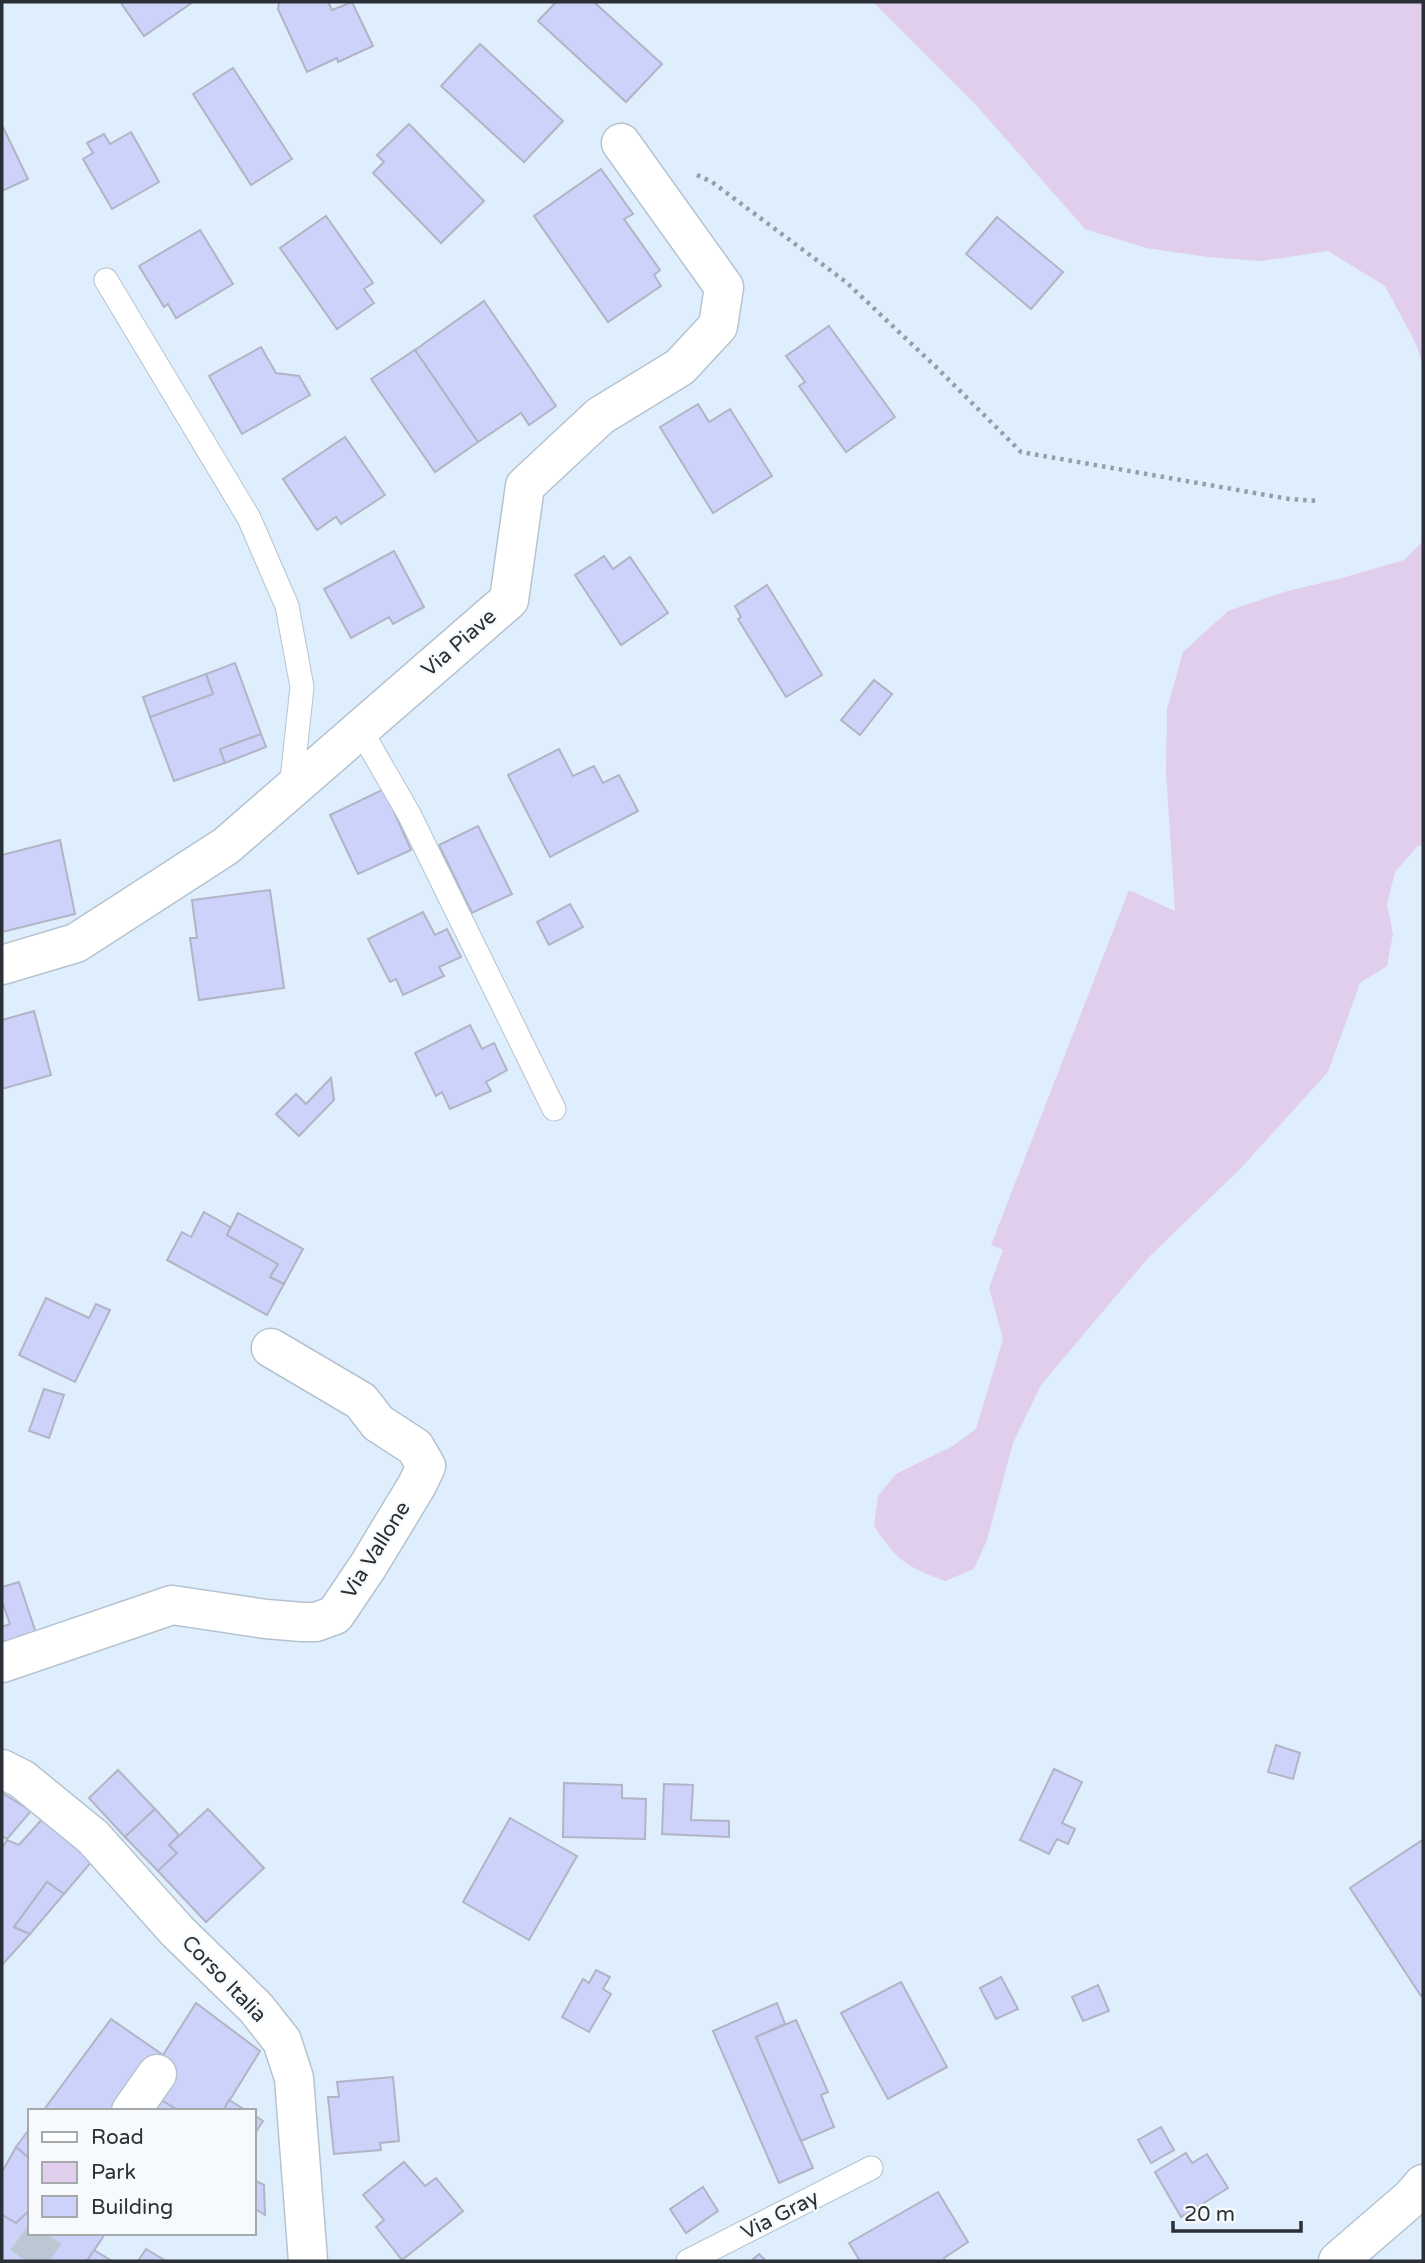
<svg xmlns="http://www.w3.org/2000/svg" width="1425" height="2263" font-family="'Varela Round',sans-serif">
<rect width="100%" height="100%" fill="#dfeefc"/>
<g fill="#e1cdec">
<path d="M 873,2 L 1423,2 L 1423,364 L 1414,340 L 1385,286 L 1328,251 L 1261,261 L 1208,257 L 1146,248 L 1085,229 L 975,104 Z"/>
<path d="M 1423,541 L 1423,844 L 1417,847 L 1395,872 L 1387,904 L 1393,934 L 1387,966 L 1360,983 L 1328,1072 L 1240,1169 L 1148,1258 L 1041,1385 L 1013,1443 L 987,1540 L 974,1569 L 945,1581 C 907,1567 896,1560 874,1526 L 878,1496 L 896,1474 L 951,1447 L 976,1429 L 1003,1339 L 989,1288 L 1003,1250 L 991,1245 L 1129,890 L 1175,911 L 1166,772 L 1167,709 L 1183,652 L 1228,611 L 1284,592 L 1342,578 L 1404,560 Z"/>
</g>
<g fill="#cdd2fb" stroke="#b2b4c6" stroke-width="2">
<path d="M 122,2 L 193,2 L 144,36 L 121,3 Z"/>
<path d="M 279,2 L 328,2 L 332,10 L 352,2 L 373,46 L 338,62 L 337,58 L 307,72 L 278,9 Z"/>
<path d="M 556,2 L 594,2 L 662,64 L 626,102 L 538,21 Z"/>
<path d="M 480,44 L 563,121 L 524,162 L 441,86 Z"/>
<path d="M 233,68 L 292,159 L 251,185 L 193,94 Z"/>
<path d="M 409,124 L 484,201 L 441,243 L 373,173 L 384,162 L 377,155 Z"/>
<path d="M 2,125 L 28,179 L 2,191 Z"/>
<path d="M 131,132 L 159,182 L 112,209 L 83,159 L 93,153 L 87,143 L 104,134 L 110,144 Z"/>
<path d="M 601,169 L 633,214 L 624,219 L 660,270 L 654,275 L 661,286 L 608,322 L 534,216 Z"/>
<path d="M 326,216 L 373,283 L 364,289 L 374,303 L 337,329 L 280,248 Z"/>
<path d="M 997,217 L 1063,272 L 1031,309 L 966,254 Z"/>
<path d="M 200,230 L 233,284 L 176,318 L 168,304 L 164,307 L 139,266 Z"/>
<path d="M 484,301 L 556,406 L 529,425 L 521,413 L 478,442 L 415,350 Z"/>
<path d="M 829,326 L 895,417 L 846,452 L 799,386 L 805,382 L 786,356 Z"/>
<path d="M 261,347 L 276,373 L 299,376 L 310,395 L 242,434 L 209,376 Z"/>
<path d="M 415,350 L 478,442 L 435,472 L 371,379 Z"/>
<path d="M 698,404 L 709,422 L 730,409 L 772,476 L 713,513 L 660,427 Z"/>
<path d="M 345,437 L 385,495 L 341,524 L 336,517 L 317,530 L 283,479 Z"/>
<path d="M 394,551 L 424,607 L 393,624 L 389,617 L 351,638 L 324,589 Z"/>
<path d="M 604,556 L 613,569 L 630,557 L 668,613 L 621,645 L 575,575 Z"/>
<path d="M 767,585 L 822,675 L 786,697 L 738,619 L 741,617 L 735,606 Z"/>
<path d="M 235,663 L 261,734 L 220,749 L 225,763 L 174,781 L 150,717 L 213,694 L 206,674 Z"/>
<path d="M 206,674 L 213,694 L 150,717 L 143,697 Z"/>
<path d="M 874,680 L 892,694 L 860,735 L 841,720 Z"/>
<path d="M 261,734 L 266,747 L 225,763 L 220,749 Z"/>
<path d="M 559,749 L 573,776 L 594,766 L 603,783 L 619,775 L 638,811 L 550,857 L 508,775 Z"/>
<path d="M 384,789 L 411,850 L 358,874 L 330,815 Z"/>
<path d="M 478,826 L 512,894 L 472,913 L 439,845 Z"/>
<path d="M 60,840 L 75,914 L 2,932 L 2,855 Z"/>
<path d="M 270,890 L 284,988 L 199,1000 L 190,938 L 197,938 L 192,900 Z"/>
<path d="M 570,904 L 583,927 L 549,945 L 537,922 Z"/>
<path d="M 423,912 L 435,935 L 447,929 L 461,957 L 439,967 L 444,976 L 403,995 L 396,979 L 390,982 L 368,939 Z"/>
<path d="M 34,1011 L 51,1075 L 2,1089 L 2,1020 Z"/>
<path d="M 470,1025 L 482,1049 L 494,1043 L 507,1070 L 486,1082 L 491,1091 L 450,1109 L 442,1092 L 436,1096 L 415,1053 Z"/>
<path d="M 331,1078 L 334,1100 L 299,1136 L 276,1114 L 296,1094 L 306,1104 Z"/>
<path d="M 204,1212 L 230,1227 L 227,1235 L 278,1264 L 270,1277 L 284,1284 L 267,1315 L 167,1260 L 182,1232 L 191,1237 Z"/>
<path d="M 238,1213 L 303,1249 L 284,1284 L 270,1277 L 278,1264 L 227,1235 Z"/>
<path d="M 46,1298 L 89,1318 L 96,1304 L 110,1310 L 75,1382 L 19,1355 Z"/>
<path d="M 44,1389 L 64,1395 L 49,1438 L 29,1431 Z"/>
<path d="M 19,1582 L 37,1636 L 2,1648 L 2,1627 L 10,1624 L 2,1601 L 2,1587 Z"/>
<path d="M 1276,1745 L 1300,1753 L 1293,1779 L 1268,1772 Z"/>
<path d="M 1054,1769 L 1082,1782 L 1062,1823 L 1075,1829 L 1068,1844 L 1057,1839 L 1049,1854 L 1020,1840 Z"/>
<path d="M 118,1770 L 155,1809 L 125,1837 L 89,1798 Z"/>
<path d="M 564,1783 L 622,1785 L 622,1798 L 646,1799 L 645,1839 L 563,1837 Z"/>
<path d="M 664,1784 L 693,1785 L 691,1820 L 729,1821 L 729,1837 L 662,1834 Z"/>
<path d="M 2,1793 L 31,1811 L 7,1839 L 2,1836 Z"/>
<path d="M 155,1809 L 179,1835 L 169,1845 L 177,1853 L 158,1871 L 125,1837 Z"/>
<path d="M 208,1809 L 264,1868 L 206,1922 L 158,1871 L 177,1853 L 169,1845 Z"/>
<path d="M 45,1816 L 93,1860 L 64,1894 L 47,1882 L 14,1927 L 30,1934 L 2,1965 L 2,1848 L 7,1840 L 19,1845 Z"/>
<path d="M 510,1818 L 577,1856 L 529,1940 L 463,1902 Z"/>
<path d="M 1421,1841 L 1423,1844 L 1423,1994 L 1421,1996 L 1350,1888 Z"/>
<path d="M 47,1882 L 64,1894 L 30,1934 L 14,1927 Z"/>
<path d="M 596,1970 L 610,1977 L 603,1989 L 611,1994 L 589,2032 L 562,2017 L 583,1979 L 589,1983 Z"/>
<path d="M 1001,1977 L 1018,2009 L 996,2019 L 980,1988 Z"/>
<path d="M 901,1982 L 947,2067 L 888,2099 L 841,2013 Z"/>
<path d="M 1098,1985 L 1109,2011 L 1083,2021 L 1072,1997 Z"/>
<path d="M 196,2003 L 260,2051 L 223,2111 L 179,2111 L 150,2093 L 168,2064 L 163,2055 Z"/>
<path d="M 777,2003 L 785,2024 L 756,2037 L 813,2168 L 779,2183 L 713,2031 Z"/>
<path d="M 111,2019 L 163,2055 L 168,2064 L 124,2111 L 43,2111 Z"/>
<path d="M 796,2020 L 828,2092 L 821,2095 L 834,2127 L 801,2141 L 756,2037 Z"/>
<path d="M 393,2077 L 399,2141 L 380,2143 L 381,2150 L 334,2154 L 328,2097 L 339,2097 L 337,2082 Z"/>
<path d="M 150,2093 L 179,2111 L 137,2111 Z"/>
<path d="M 229,2100 L 247,2111 L 223,2111 Z"/>
<path d="M 254,2115 L 263,2121 L 254,2135 Z"/>
<path d="M 1161,2127 L 1174,2150 L 1151,2163 L 1138,2140 Z"/>
<path d="M 30,2128 L 30,2159 L 16,2147 Z"/>
<path d="M 16,2147 L 30,2159 L 30,2210 L 16,2223 L 2,2215 L 2,2172 Z"/>
<path d="M 1186,2153 L 1192,2163 L 1207,2154 L 1228,2188 L 1181,2217 L 1155,2172 Z"/>
<path d="M 404,2162 L 425,2186 L 436,2178 L 463,2211 L 402,2260 L 376,2227 L 384,2220 L 363,2195 Z"/>
<path d="M 254,2180 L 264,2185 L 265,2215 L 254,2208 Z"/>
<path d="M 703,2187 L 718,2211 L 686,2233 L 670,2209 Z"/>
<path d="M 938,2192 L 968,2242 L 944,2258 L 945,2261 L 860,2261 L 849,2243 Z"/>
<path d="M 30,2210 L 30,2233 L 105,2234 L 87,2261 L 2,2261 L 2,2215 L 16,2223 Z"/>
<path d="M 146,2249 L 166,2261 L 138,2261 Z"/>
<path d="M 94,2250 L 112,2261 L 87,2261 Z"/>
<path d="M 759,2254 L 766,2261 L 751,2261 Z"/>
</g>
<g fill="none" stroke-linecap="round" stroke-linejoin="round">
<path stroke="#bbc8d4" stroke-width="38" stroke-dasharray="38 19" stroke-linecap="butt" d="M 26,2261 L 46,2233"/>
<g stroke="#b5c3d1" stroke-width="25">
<g id="lane">
<path d="M 106,280 L 249,518 L 287,606 L 302,687 L 291,789"/>
<path d="M 360,729 L 409,814 L 554,1109"/>
<path d="M 688,2261 L 871,2168"/>
</g>
</g>
<g stroke="#b5c3d1" stroke-width="41">
<g id="street">
<path d="M 2,965 L 76,943 L 226,846 L 509,600 L 525,486 L 600,416 L 680,367 L 718,326 L 724,287 L 621,143"/>
<path d="M 2,1663 L 172,1605 L 266,1619 L 302,1622 L 316,1622 L 335,1615 L 368,1566 L 417,1485 L 426,1466 L 415,1447 L 378,1423 L 361,1401 L 271,1348"/>
<path d="M 131,2111 L 157,2074"/>
<path d="M 1338,2261 L 1411,2198 L 1423,2184"/>
</g>
</g>
<g stroke="#b5c3d1" stroke-width="41">
<path id="secondary" d="M 2,1769 L 22,1779 L 93,1837 L 177,1931 L 256,2008 L 282,2041 L 294,2078 L 308,2261"/>
</g>
<path stroke="#939ea8" stroke-width="4.5" stroke-dasharray="3.5 5" stroke-linecap="butt" d="M 697,175 L 712,182 L 846,282 L 936,367 L 1021,452 L 1289,499 L 1319,501"/>
<use href="#lane" stroke="#fff" stroke-width="23"/>
<use href="#street" stroke="#fff" stroke-width="38"/>
<use href="#secondary" stroke="#fff" stroke-width="38"/>
</g>
<g text-anchor="middle" dominant-baseline="central" stroke-width="5" stroke-linejoin="round" paint-order="stroke">
<g font-size="21" fill="#2a3035" stroke="#f7fafc">
<text transform="translate(459 643) rotate(-41)">Via Piave</text>
<text transform="translate(376 1550) rotate(-58)">Via Vallone</text>
<text transform="translate(224 1979) rotate(46)">Corso Italia</text>
<text transform="translate(780 2215) rotate(-27)">Via Gray</text>
</g>
</g>
<rect width="1425" height="2263" fill="none" stroke="#2a3035" stroke-width="7"/>
<rect x="28" y="2109" width="228" height="126" fill="#f7fafc" stroke="#a5a9ac" stroke-width="2"/>
<rect x="42" y="2132" width="35" height="10" fill="#ffffff" stroke="#a5a9ac" stroke-width="2"/>
<text x="91" y="2144" font-size="21" fill="#2a3035">Road</text>
<rect x="42" y="2162" width="35" height="21" fill="#e1cdec" stroke="#a5a9ac" stroke-width="2"/>
<text x="91" y="2179" font-size="21" fill="#2a3035">Park</text>
<rect x="42" y="2196" width="35" height="21" fill="#cdd2fb" stroke="#a5a9ac" stroke-width="2"/>
<text x="91" y="2214" font-size="21" fill="#2a3035">Building</text>
<path d="M1173 2221v10h128v-10" fill="none" stroke="#2a3035" stroke-width="3.5"/>
<text x="1184" y="2221" font-size="21" fill="#2a3035" stroke="#f7fafc" stroke-width="5" paint-order="stroke">20 m</text>
</svg>
